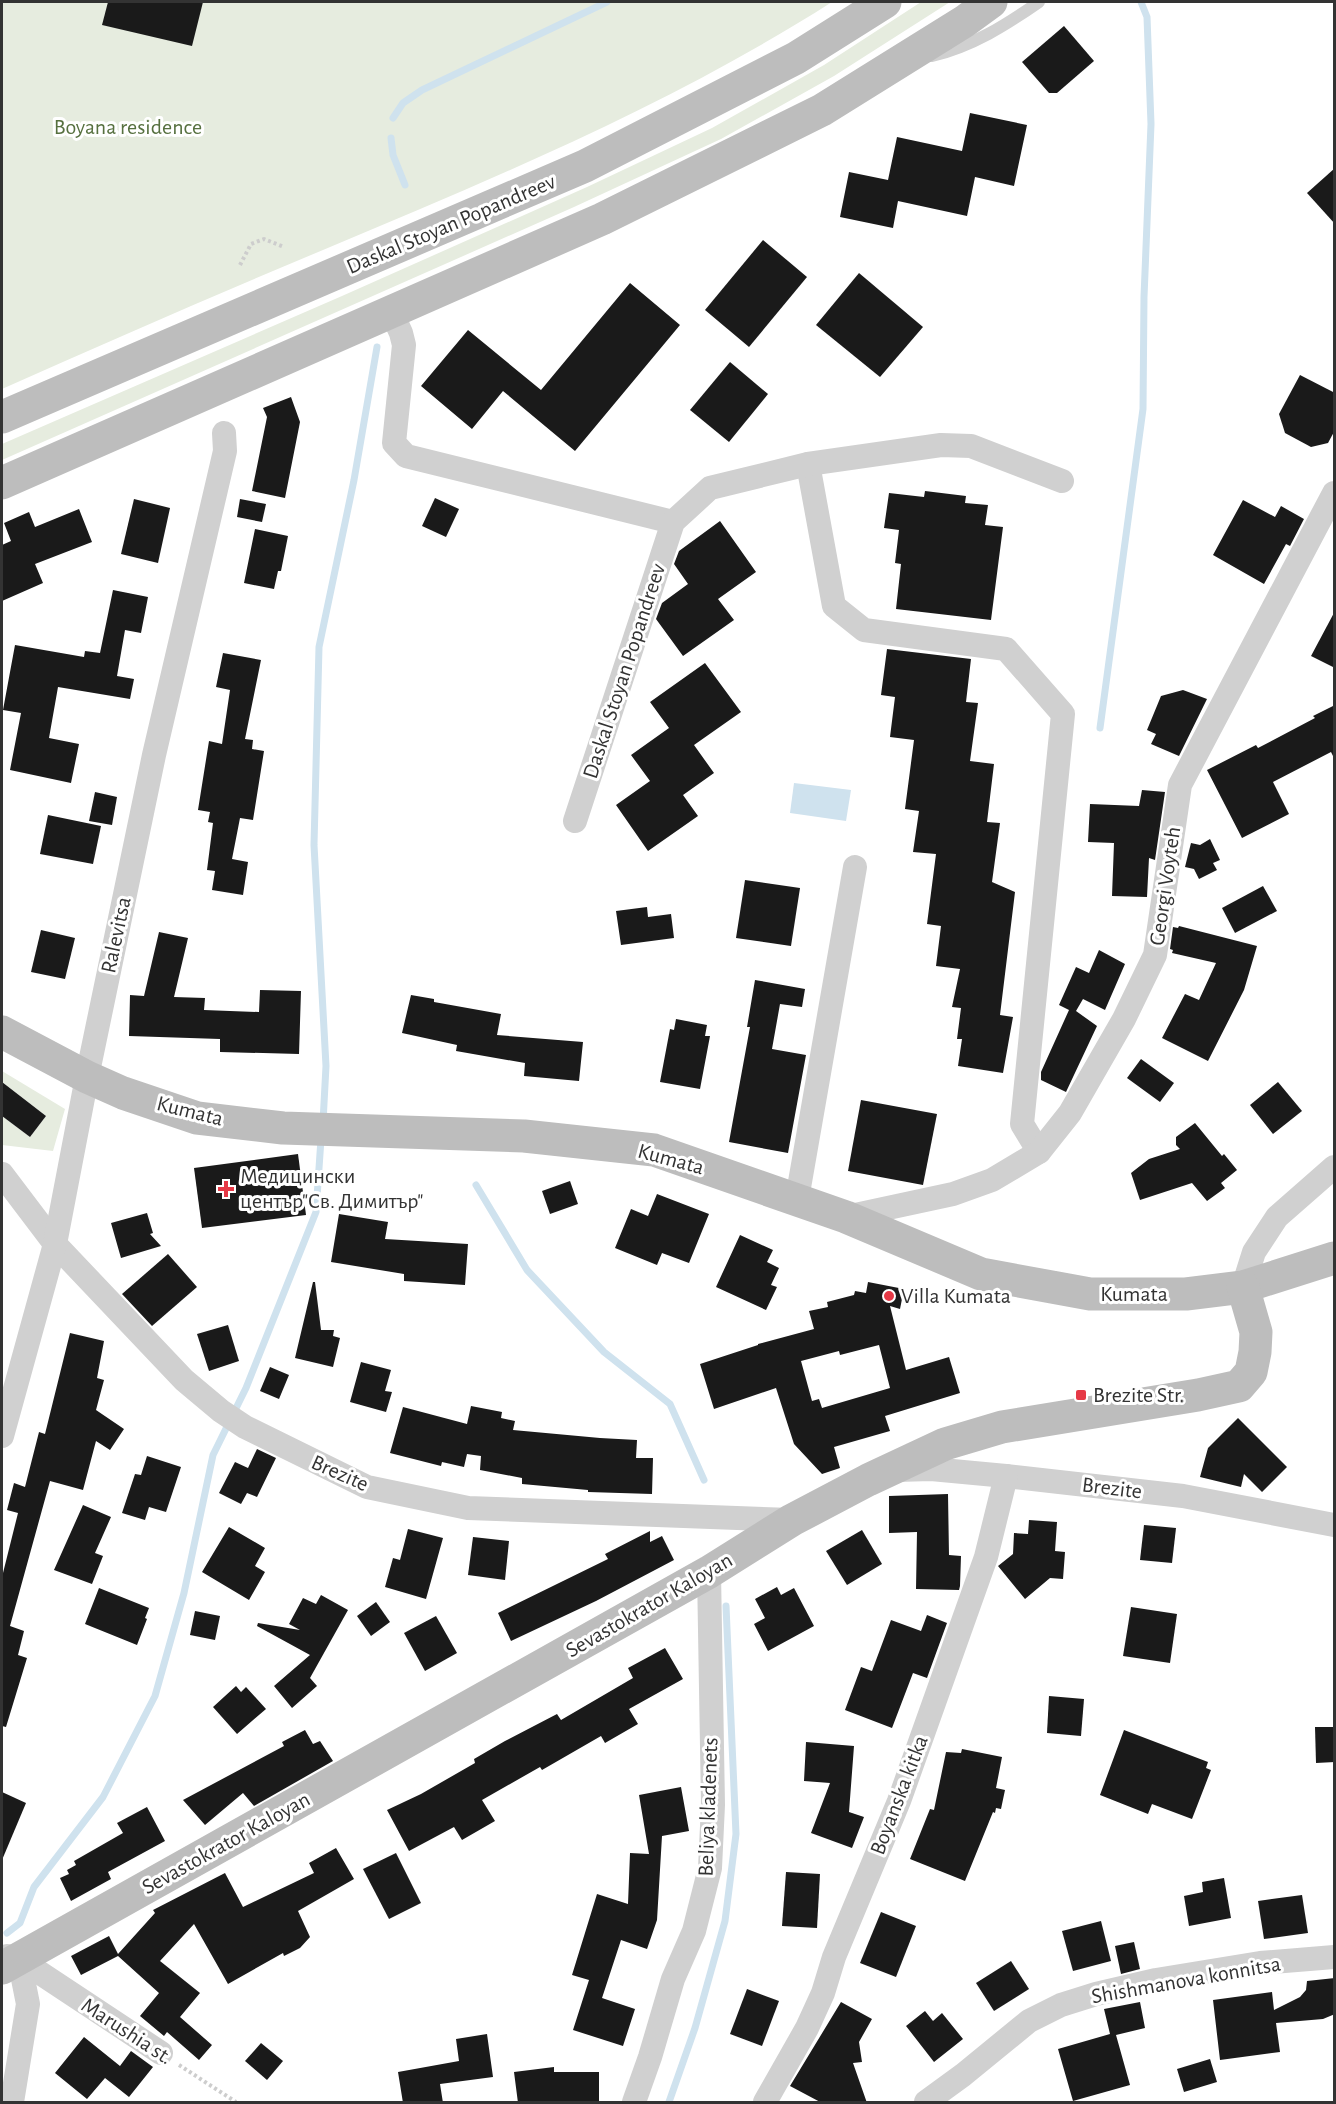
<svg xmlns="http://www.w3.org/2000/svg" width="1336" height="2104" font-family="'Alegreya Sans',sans-serif">
<rect width="100%" height="100%" fill="#fff"/>
<g fill="#e6ecdf">
<path d="M 2,2 L 832,2 C 672,104 497,177 323,250 C 215,295 108,342 2,389 Z"/>
<path d="M 921,2 L 950,2 L 834,76 L 721,139 L 574,207 L 2,460 L 2,444 L 342,296 L 587,187 L 712,128 L 824,65 Z"/>
<path d="M 2,1071 L 65,1109 L 53,1151 L 2,1145 L 2,1116 L 30,1137 L 46,1116 L 2,1082 Z"/>
</g>
<path fill="#cfe2ee" d="M 794,783 L 851,790 L 846,821 L 790,813 Z"/>
<g fill="none" stroke-linecap="round" stroke-linejoin="round">
<g stroke="#cfe2ee" stroke-width="7">
<path d="M 393,118 L 403,103 L 422,90 L 607,2"/>
<path d="M 391,138 L 393,155 L 405,185"/>
<path d="M 1100,728 L 1143,409 L 1144,297 L 1151,124 L 1147,17 L 1141,2"/>
<path d="M 323,1122 L 326,1066 L 314,845 L 319,647 L 354,480 L 377,347"/>
<path d="M 476,1185 L 527,1270 L 604,1352 L 670,1404 L 704,1480"/>
<path d="M 7,1933 L 20,1923 L 34,1887 L 103,1797 L 155,1696 L 184,1593 L 213,1455 L 246,1388 L 316,1212 L 321,1139"/>
<path d="M 669,2102 L 695,2028 L 725,1921 L 736,1834 L 726,1606"/>
</g>
</g>
<g fill="#1a1a1a" fill-rule="evenodd">
<path d="M 108,2 L 203,2 L 192,46 L 102,25 Z"/>
<path d="M 1064,26 L 1094,61 L 1057,93 L 1049,93 L 1022,62 Z"/>
<path d="M 970,113 L 1027,125 L 1014,186 L 975,177 L 967,216 L 898,201 L 893,228 L 840,217 L 849,172 L 888,180 L 897,137 L 962,151 Z"/>
<path d="M 1335,168 L 1335,224 L 1307,193 Z"/>
<path d="M 763,240 L 807,277 L 749,347 L 705,310 Z"/>
<path d="M 859,273 L 923,327 L 880,377 L 816,325 Z"/>
<path d="M 630,283 L 680,325 L 575,451 L 503,391 L 472,429 L 421,386 L 468,330 L 541,390 Z"/>
<path d="M 730,362 L 768,394 L 729,442 L 690,410 Z"/>
<path d="M 1300,375 L 1335,393 L 1335,430 L 1328,443 L 1311,447 L 1285,433 L 1279,414 Z"/>
<path d="M 291,397 L 300,422 L 285,498 L 252,491 L 267,417 L 263,408 Z"/>
<path d="M 925,491 L 966,496 L 965,503 L 988,505 L 985,525 L 1003,527 L 991,620 L 896,609 L 901,564 L 895,563 L 899,530 L 884,528 L 889,493 L 924,497 Z"/>
<path d="M 435,498 L 459,509 L 446,537 L 422,526 Z"/>
<path d="M 134,499 L 170,508 L 158,563 L 121,554 Z"/>
<path d="M 240,499 L 266,504 L 262,522 L 237,517 Z"/>
<path d="M 1243,500 L 1275,517 L 1281,506 L 1304,519 L 1290,546 L 1286,544 L 1264,584 L 1213,555 Z"/>
<path d="M 79,509 L 92,542 L 35,564 L 43,583 L 2,601 L 2,545 L 11,541 L 4,523 L 29,512 L 35,527 Z"/>
<path d="M 720,521 L 756,572 L 718,599 L 734,620 L 683,656 L 656,619 L 662,603 L 688,584 L 674,564 L 679,551 Z"/>
<path d="M 255,529 L 288,536 L 281,571 L 278,571 L 274,589 L 244,583 Z"/>
<path d="M 113,590 L 148,597 L 141,633 L 125,630 L 117,676 L 134,679 L 130,699 L 58,687 L 49,738 L 79,744 L 71,783 L 10,770 L 21,713 L 3,710 L 15,645 L 84,657 L 85,651 L 100,653 Z"/>
<path d="M 1335,611 L 1335,668 L 1311,656 Z"/>
<path d="M 887,649 L 971,659 L 966,702 L 978,703 L 970,761 L 994,764 L 987,822 L 1000,823 L 992,882 L 1015,892 L 1000,1015 L 1013,1017 L 1003,1073 L 958,1066 L 962,1039 L 957,1039 L 961,1008 L 952,1007 L 960,969 L 936,966 L 941,926 L 927,924 L 936,854 L 913,852 L 919,811 L 905,809 L 914,740 L 890,737 L 895,697 L 881,695 Z"/>
<path d="M 223,653 L 261,660 L 245,739 L 253,740 L 252,749 L 264,751 L 253,820 L 240,818 L 232,859 L 248,862 L 243,895 L 212,890 L 215,871 L 207,870 L 213,823 L 208,822 L 210,812 L 198,810 L 209,741 L 222,744 L 230,690 L 216,687 Z"/>
<path d="M 705,663 L 741,712 L 694,745 L 714,773 L 683,795 L 698,816 L 648,851 L 616,805 L 650,781 L 631,755 L 669,728 L 650,702 Z"/>
<path d="M 1183,690 L 1207,699 L 1179,756 L 1151,744 L 1156,734 L 1147,730 L 1161,696 Z"/>
<path d="M 1335,705 L 1335,760 L 1331,752 L 1273,782 L 1289,814 L 1242,838 L 1207,770 L 1256,745 L 1258,748 L 1315,718 L 1313,716 Z"/>
<path d="M 1142,790 L 1165,792 L 1155,860 L 1149,858 L 1147,897 L 1112,896 L 1114,843 L 1088,842 L 1090,804 L 1139,806 Z"/>
<path d="M 95,792 L 117,797 L 112,825 L 89,821 Z"/>
<path d="M 48,815 L 101,826 L 93,864 L 40,854 Z"/>
<path d="M 1210,839 L 1220,860 L 1213,863 L 1217,870 L 1199,879 L 1194,869 L 1185,867 L 1191,843 L 1200,845 Z"/>
<path d="M 745,880 L 800,888 L 791,946 L 736,938 Z"/>
<path d="M 1263,886 L 1277,911 L 1235,933 L 1222,908 Z"/>
<path d="M 647,907 L 648,917 L 671,914 L 674,938 L 621,945 L 616,911 Z"/>
<path d="M 1179,926 L 1257,946 L 1244,990 L 1208,1061 L 1162,1038 L 1185,994 L 1199,1000 L 1216,963 L 1172,953 L 1173,950 L 1170,949 L 1173,927 L 1178,928 Z"/>
<path d="M 41,930 L 75,938 L 65,979 L 31,972 Z"/>
<path d="M 159,932 L 188,938 L 174,997 L 205,998 L 204,1010 L 259,1012 L 260,990 L 301,991 L 299,1054 L 220,1052 L 220,1039 L 129,1036 L 130,995 L 144,996 Z"/>
<path d="M 1099,950 L 1125,964 L 1105,1010 L 1083,999 L 1076,1011 L 1097,1026 L 1066,1092 L 1041,1080 L 1041,1072 L 1069,1010 L 1059,1005 L 1076,967 L 1089,973 Z"/>
<path d="M 755,980 L 805,989 L 802,1007 L 780,1004 L 772,1049 L 806,1055 L 788,1153 L 729,1142 L 750,1027 L 747,1027 Z"/>
<path d="M 411,995 L 434,999 L 434,1002 L 501,1014 L 497,1035 L 583,1042 L 579,1081 L 524,1076 L 525,1063 L 456,1051 L 457,1045 L 402,1033 Z"/>
<path d="M 676,1019 L 707,1025 L 705,1036 L 710,1036 L 700,1089 L 660,1082 L 670,1029 L 674,1030 Z"/>
<path d="M 1141,1059 L 1174,1083 L 1160,1102 L 1127,1078 Z"/>
<path d="M 2,1082 L 46,1116 L 30,1137 L 2,1116 Z"/>
<path d="M 1278,1082 L 1302,1111 L 1273,1134 L 1250,1105 Z"/>
<path d="M 861,1100 L 937,1114 L 923,1185 L 848,1171 Z"/>
<path d="M 1195,1123 L 1222,1156 L 1224,1154 L 1237,1170 L 1221,1183 L 1225,1188 L 1207,1201 L 1192,1183 L 1140,1200 L 1131,1173 L 1149,1159 L 1180,1149 L 1176,1145 L 1176,1137 Z"/>
<path d="M 298,1154 L 306,1215 L 202,1228 L 194,1168 Z"/>
<path d="M 570,1181 L 578,1204 L 550,1214 L 542,1191 Z"/>
<path d="M 657,1194 L 709,1214 L 689,1263 L 662,1253 L 657,1265 L 615,1248 L 631,1209 L 648,1216 Z"/>
<path d="M 147,1213 L 153,1233 L 150,1234 L 161,1246 L 121,1258 L 111,1223 Z"/>
<path d="M 339,1214 L 388,1222 L 385,1239 L 468,1244 L 465,1285 L 404,1281 L 404,1274 L 331,1262 Z"/>
<path d="M 740,1235 L 773,1250 L 767,1262 L 779,1268 L 771,1285 L 777,1287 L 766,1310 L 716,1287 Z"/>
<path d="M 168,1254 L 197,1287 L 152,1326 L 122,1294 Z"/>
<path d="M 313,1282 L 315,1282 L 321,1330 L 334,1330 L 333,1336 L 340,1338 L 333,1367 L 295,1358 Z"/>
<path d="M 868,1282 L 904,1289 L 900,1309 L 890,1306 L 906,1370 L 949,1357 L 960,1393 L 885,1416 L 890,1431 L 834,1447 L 840,1468 L 822,1474 L 794,1444 L 776,1388 L 714,1409 L 700,1364 L 758,1345 L 758,1344 L 814,1329 L 809,1311 L 828,1307 L 827,1302 L 854,1295 L 855,1291 L 866,1293 ZM 879,1345 L 890,1388 L 822,1408 L 819,1399 L 812,1401 L 801,1361 L 839,1351 L 840,1355 Z"/>
<path d="M 228,1325 L 239,1361 L 209,1371 L 197,1334 Z"/>
<path d="M 70,1333 L 104,1341 L 97,1378 L 104,1380 L 96,1410 L 124,1429 L 110,1450 L 96,1441 L 83,1490 L 50,1481 L 10,1626 L 24,1631 L 18,1655 L 27,1658 L 6,1727 L 2,1726 L 2,1577 L 18,1513 L 7,1510 L 14,1483 L 25,1487 L 39,1432 L 45,1434 Z"/>
<path d="M 361,1362 L 391,1370 L 385,1391 L 392,1392 L 386,1412 L 350,1402 Z"/>
<path d="M 270,1367 L 289,1375 L 279,1399 L 260,1391 Z"/>
<path d="M 471,1406 L 502,1412 L 501,1418 L 515,1421 L 513,1430 L 600,1438 L 637,1440 L 636,1458 L 653,1458 L 652,1494 L 588,1492 L 588,1490 L 522,1484 L 522,1478 L 480,1470 L 481,1456 L 467,1454 L 464,1467 L 442,1462 L 441,1466 L 390,1453 L 403,1407 L 467,1424 Z"/>
<path d="M 1238,1418 L 1287,1467 L 1262,1492 L 1244,1474 L 1241,1487 L 1200,1477 L 1208,1448 Z"/>
<path d="M 257,1449 L 276,1458 L 257,1497 L 247,1493 L 241,1504 L 219,1493 L 235,1462 L 248,1468 Z"/>
<path d="M 147,1456 L 181,1467 L 166,1512 L 149,1507 L 145,1520 L 122,1513 L 135,1474 L 141,1475 Z"/>
<path d="M 948,1494 L 949,1555 L 961,1556 L 960,1586 L 959,1590 L 916,1589 L 917,1532 L 889,1533 L 889,1496 Z"/>
<path d="M 83,1505 L 111,1517 L 95,1553 L 103,1556 L 92,1584 L 54,1570 Z"/>
<path d="M 1029,1520 L 1057,1522 L 1055,1551 L 1065,1552 L 1063,1579 L 1050,1578 L 1025,1599 L 998,1566 L 1013,1554 L 1014,1533 L 1028,1534 Z"/>
<path d="M 1144,1525 L 1176,1528 L 1172,1563 L 1140,1560 Z"/>
<path d="M 229,1527 L 265,1548 L 255,1566 L 265,1572 L 249,1600 L 202,1572 Z"/>
<path d="M 408,1529 L 443,1538 L 426,1599 L 385,1587 L 393,1558 L 400,1560 Z"/>
<path d="M 862,1530 L 882,1564 L 847,1585 L 826,1551 Z"/>
<path d="M 650,1531 L 650,1542 L 662,1536 L 674,1560 L 596,1601 L 511,1641 L 498,1613 L 608,1559 L 605,1554 Z"/>
<path d="M 473,1537 L 509,1541 L 505,1580 L 468,1575 Z"/>
<path d="M 777,1587 L 781,1595 L 794,1588 L 814,1626 L 768,1651 L 754,1624 L 765,1618 L 755,1599 Z"/>
<path d="M 99,1588 L 149,1608 L 145,1618 L 147,1619 L 137,1645 L 85,1624 Z"/>
<path d="M 321,1595 L 348,1610 L 310,1678 L 317,1686 L 292,1708 L 274,1686 L 310,1655 L 257,1626 L 258,1623 L 300,1630 L 289,1624 L 303,1598 L 316,1604 Z"/>
<path d="M 376,1602 L 390,1622 L 371,1636 L 357,1616 Z"/>
<path d="M 1131,1607 L 1177,1614 L 1170,1663 L 1123,1656 Z"/>
<path d="M 195,1611 L 220,1616 L 215,1640 L 190,1635 Z"/>
<path d="M 927,1615 L 947,1623 L 927,1678 L 913,1673 L 892,1728 L 845,1710 L 861,1667 L 872,1671 L 891,1620 L 921,1631 Z"/>
<path d="M 436,1616 L 457,1653 L 425,1671 L 404,1633 Z"/>
<path d="M 665,1648 L 683,1679 L 629,1709 L 638,1724 L 605,1743 L 601,1736 L 542,1770 L 540,1767 L 482,1800 L 495,1821 L 462,1840 L 454,1827 L 409,1851 L 387,1810 L 421,1794 L 475,1763 L 474,1759 L 505,1741 L 557,1714 L 561,1720 L 633,1678 L 628,1668 Z"/>
<path d="M 236,1686 L 241,1692 L 246,1687 L 266,1709 L 237,1734 L 213,1707 Z"/>
<path d="M 1049,1696 L 1084,1699 L 1081,1736 L 1047,1733 Z"/>
<path d="M 1315,1727 L 1335,1727 L 1335,1762 L 1316,1763 Z"/>
<path d="M 305,1730 L 313,1744 L 320,1741 L 333,1761 L 254,1806 L 243,1793 L 205,1825 L 183,1800 L 284,1746 L 282,1742 Z"/>
<path d="M 1124,1730 L 1208,1762 L 1206,1768 L 1211,1770 L 1192,1819 L 1152,1804 L 1148,1814 L 1100,1795 Z"/>
<path d="M 806,1742 L 854,1746 L 849,1812 L 864,1817 L 852,1848 L 811,1833 L 830,1783 L 804,1781 Z"/>
<path d="M 962,1749 L 1002,1757 L 996,1788 L 1005,1790 L 1001,1809 L 996,1808 L 995,1813 L 993,1812 L 965,1881 L 910,1859 L 930,1809 L 934,1810 L 946,1752 L 961,1753 Z"/>
<path d="M 681,1787 L 689,1831 L 662,1836 L 657,1920 L 647,1949 L 621,1940 L 602,1998 L 635,2009 L 623,2046 L 573,2030 L 589,1980 L 572,1975 L 597,1894 L 628,1904 L 630,1853 L 649,1854 L 639,1795 Z"/>
<path d="M 2,1792 L 26,1803 L 2,1860 Z"/>
<path d="M 147,1807 L 165,1841 L 108,1872 L 111,1879 L 71,1901 L 60,1878 L 69,1874 L 67,1870 L 76,1865 L 74,1861 L 123,1833 L 117,1823 Z"/>
<path d="M 336,1848 L 354,1879 L 298,1911 L 310,1937 L 300,1948 L 284,1956 L 283,1953 L 228,1984 L 194,1924 L 160,1961 L 200,1993 L 180,2017 L 212,2045 L 199,2060 L 167,2032 L 164,2036 L 140,2016 L 159,1993 L 118,1956 L 81,1975 L 71,1956 L 109,1936 L 118,1954 L 155,1913 L 153,1910 L 225,1873 L 243,1907 L 314,1873 L 309,1863 Z"/>
<path d="M 396,1853 L 421,1903 L 389,1919 L 363,1869 Z"/>
<path d="M 786,1872 L 820,1874 L 817,1928 L 782,1926 Z"/>
<path d="M 1224,1878 L 1231,1918 L 1189,1926 L 1184,1896 L 1203,1892 L 1202,1882 Z"/>
<path d="M 1302,1895 L 1308,1933 L 1264,1939 L 1258,1901 Z"/>
<path d="M 881,1912 L 916,1926 L 896,1977 L 860,1963 Z"/>
<path d="M 1101,1921 L 1111,1961 L 1073,1971 L 1062,1931 Z"/>
<path d="M 1134,1942 L 1140,1969 L 1121,1974 L 1115,1946 Z"/>
<path d="M 1011,1961 L 1029,1989 L 994,2011 L 976,1983 Z"/>
<path d="M 1335,1978 L 1335,2014 L 1323,2019 L 1276,2023 L 1280,2052 L 1220,2060 L 1213,2000 L 1272,1992 L 1274,2010 L 1300,1997 L 1306,1990 L 1307,1981 Z"/>
<path d="M 747,1989 L 779,2001 L 762,2046 L 730,2034 Z"/>
<path d="M 841,2002 L 872,2019 L 859,2042 L 862,2062 L 853,2063 L 867,2103 L 822,2103 L 790,2086 Z"/>
<path d="M 1140,2002 L 1145,2028 L 1116,2035 L 1130,2085 L 1073,2101 L 1058,2049 L 1110,2034 L 1104,2009 Z"/>
<path d="M 925,2011 L 933,2021 L 942,2013 L 963,2039 L 934,2062 L 906,2026 Z"/>
<path d="M 487,2034 L 493,2077 L 440,2084 L 443,2103 L 403,2103 L 398,2072 L 459,2061 L 456,2039 Z"/>
<path d="M 84,2037 L 120,2066 L 131,2051 L 153,2067 L 129,2097 L 105,2078 L 87,2099 L 55,2073 Z"/>
<path d="M 261,2043 L 283,2061 L 267,2080 L 245,2061 Z"/>
<path d="M 1210,2059 L 1217,2082 L 1184,2092 L 1177,2069 Z"/>
<path d="M 554,2067 L 554,2072 L 599,2072 L 599,2103 L 518,2103 L 514,2072 Z"/>
</g>
<g fill="none" stroke-linecap="round" stroke-linejoin="round">
<g stroke="#cdcdcd" stroke-width="4" stroke-dasharray="3 3" stroke-linecap="butt">
<path d="M 240,265 L 251,244 L 264,239 L 284,247"/>
<path d="M 179,2065 L 236,2102"/>
</g>
<path stroke="#d0d0d0" stroke-width="12" d="M 932,56 C 973,46 1006,25 1039,2"/>
<g stroke="#d0d0d0" stroke-width="24">
<path d="M 391,311 L 401,333 L 404,345 L 394,443 L 406,456 L 673,522"/>
<path d="M 808,464 L 834,606 L 864,630 L 1006,649 L 1063,714 L 1022,1124 L 1039,1152"/>
<path d="M 575,821 L 673,522 L 710,488 L 808,464 L 941,445 L 971,446 L 1062,481"/>
<path d="M 2,1174 L 55,1244 L 184,1380 L 221,1411 L 245,1427 L 367,1487 L 468,1508 L 792,1520"/>
<path d="M 797,1199 L 855,867"/>
<path d="M 846,1217 L 953,1194 L 992,1180 L 1039,1152 L 1070,1113 L 1124,1019 L 1155,955 L 1180,785 L 1334,493"/>
<path d="M 1243,1287 L 1254,1252 L 1277,1217 L 1334,1167"/>
<path d="M 2,1436 L 55,1244 L 87,1077 L 154,755 L 225,451 L 224,433"/>
<path d="M 897,1470 L 931,1469 L 1006,1476 L 1183,1496 L 1334,1525"/>
<path d="M 7,1956 L 19,1959 L 161,2053"/>
<path d="M 12,2102 L 28,2004 L 19,1959"/>
<path d="M 634,2102 L 650,2057 L 673,1979 L 694,1931 L 710,1868 L 713,1805 L 709,1572"/>
<path d="M 765,2102 L 807,2028 L 823,1993 L 834,1957 L 899,1801 L 986,1557 L 1006,1476"/>
<path d="M 926,2102 L 963,2075 L 1029,2021 L 1061,2005 L 1096,1994 L 1156,1980 L 1260,1963 L 1334,1957"/>
</g>
<g stroke="#bdbdbd" stroke-width="33">
<path d="M 2,417 L 585,166 L 796,58 L 885,2"/>
<path d="M 2,483 L 602,219 L 822,110 L 965,21 L 991,2"/>
<path d="M 2,1032 L 87,1077 L 123,1093 L 197,1118 L 283,1128 L 524,1136 L 654,1150 L 846,1217 L 981,1274 L 1090,1294 L 1186,1294 L 1243,1287 L 1334,1258"/>
<path d="M 2,1968 L 709,1572 L 792,1520 L 868,1480 L 945,1444 L 1002,1427 L 1198,1395 L 1239,1386 L 1251,1372 L 1255,1352 L 1256,1332 L 1243,1287"/>
</g>
</g>
<g fill="#e63946" stroke="#fff" stroke-width="2">
<path d="M223 1180h6v6h6v6h-6v6h-6v-6h-6v-6h6z"/>
<circle cx="889" cy="1296" r="6"/>
<rect x="1075" y="1389" width="12" height="12" rx="3"/>
</g>
<g text-anchor="middle" dominant-baseline="central" stroke-width="6" stroke-linejoin="round" paint-order="stroke">
<g font-size="22" fill="#56703f" stroke="#fff">
<text x="128" y="127">Boyana residence</text>
</g>
<g font-size="22" fill="#333" stroke="#fff">
<text transform="translate(451 224) rotate(-23)">Daskal Stoyan Popandreev</text>
<text transform="translate(624 671) rotate(-72)">Daskal Stoyan Popandreev</text>
<text transform="translate(1165 886) rotate(-82)">Georgi Voyteh</text>
<text transform="translate(116 935) rotate(-78)">Ralevitsa</text>
<text transform="translate(190 1111) rotate(14)">Kumata</text>
<text transform="translate(671 1159) rotate(15)">Kumata</text>
<text x="1134" y="1294">Kumata</text>
<text transform="translate(340 1473) rotate(24)">Brezite</text>
<text transform="translate(1112 1488) rotate(7)">Brezite</text>
<text transform="translate(649 1605) rotate(-30)">Sevastokrator Kaloyan</text>
<text transform="translate(899 1795) rotate(-69)">Boyanska kitka</text>
<text transform="translate(708 1807) rotate(-88)">Beliya kladenets</text>
<text transform="translate(226 1843) rotate(-29)">Sevastokrator Kaloyan</text>
<text transform="translate(1186 1980) rotate(-10)">Shishmanova konnitsa</text>
<text transform="translate(127 2031) rotate(33)">Marushia st.</text>
</g>
<g font-size="22" fill="#333" stroke="#fff" text-anchor="start">
<text x="240" y="1176">Медицински<tspan x="240" dy="25">център"Св. Димитър"</tspan></text>
<text x="901" y="1296">Villa Kumata</text>
<text x="1093" y="1395">Brezite Str.</text>
</g>
</g>
<rect width="1336" height="2104" fill="none" stroke="#333333" stroke-width="6"/>
</svg>
